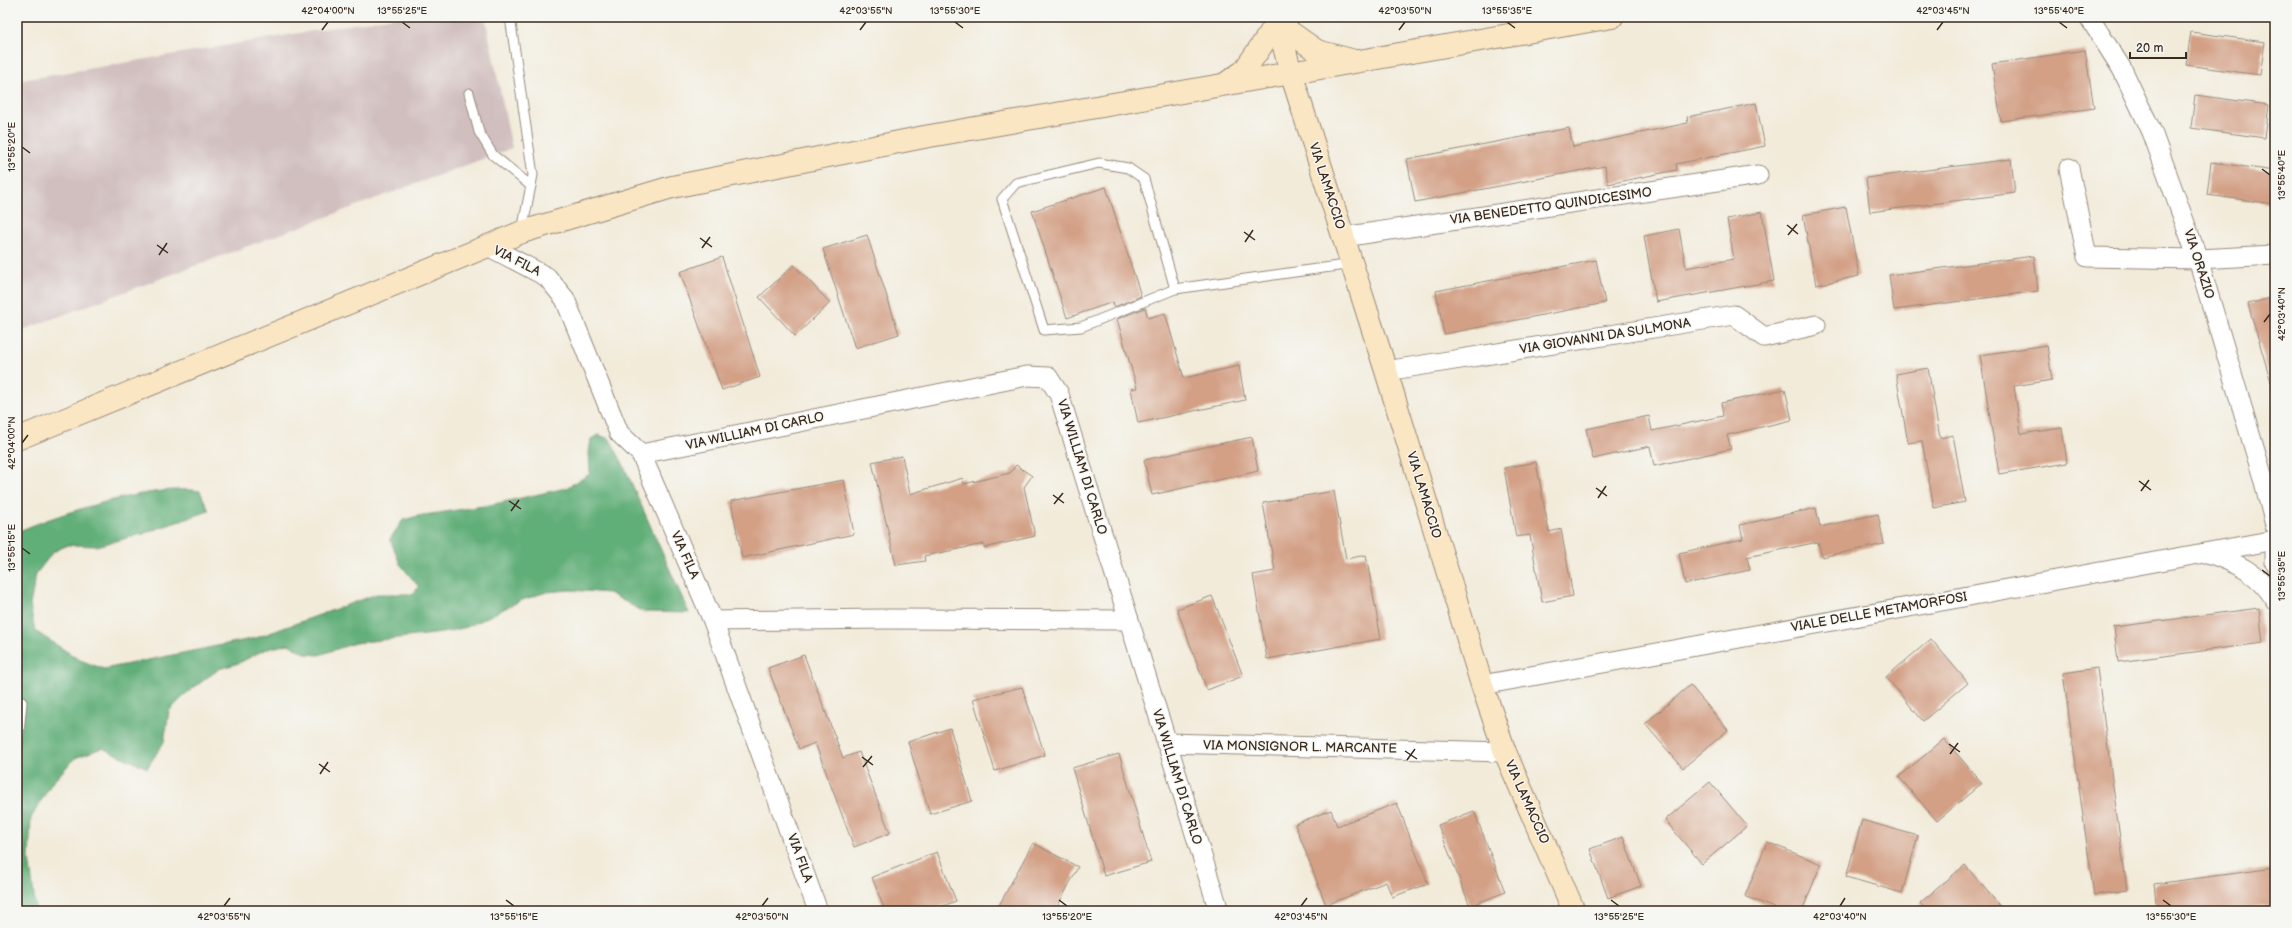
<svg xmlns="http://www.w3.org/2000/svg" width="2292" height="928" font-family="'Balsamiq Sans',sans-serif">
<rect width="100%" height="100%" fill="#f6f6f2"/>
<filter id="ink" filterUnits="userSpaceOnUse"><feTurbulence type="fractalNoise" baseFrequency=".025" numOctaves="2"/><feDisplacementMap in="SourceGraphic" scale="8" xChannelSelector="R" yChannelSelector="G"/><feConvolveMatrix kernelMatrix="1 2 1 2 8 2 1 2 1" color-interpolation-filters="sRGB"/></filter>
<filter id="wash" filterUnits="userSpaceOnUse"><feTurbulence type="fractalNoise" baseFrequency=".012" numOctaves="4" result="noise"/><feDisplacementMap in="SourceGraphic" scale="16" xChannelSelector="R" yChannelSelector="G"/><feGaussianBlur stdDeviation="0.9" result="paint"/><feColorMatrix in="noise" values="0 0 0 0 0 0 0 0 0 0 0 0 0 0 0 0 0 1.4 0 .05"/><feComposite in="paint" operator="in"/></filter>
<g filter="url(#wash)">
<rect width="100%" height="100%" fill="#f2ebda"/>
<path fill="#d1bfbf" d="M 394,17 L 485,17 L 512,148 L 17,332 L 17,81 Z"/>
<path fill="#61ae78" stroke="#4e6c4b" d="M 598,435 L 610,439 L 623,464 L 689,613 L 644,612 L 609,593 L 570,590 L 547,592 L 522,600 L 467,627 L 442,633 L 355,643 L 319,655 L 307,654 L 288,644 L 264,650 L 239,663 L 219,669 L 188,692 L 169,711 L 164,742 L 147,768 L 102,748 L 75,758 L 51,784 L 31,818 L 29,858 L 36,911 L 17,911 L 17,532 C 59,513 155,483 200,491 L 209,511 L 142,534 L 97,546 L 68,545 L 53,552 L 36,574 L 30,605 L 35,631 L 80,660 L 104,669 L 256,638 L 377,594 L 412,594 L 419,587 L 400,564 L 390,539 L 403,520 L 418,516 L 490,505 L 566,488 L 590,474 L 589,453 L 591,439 Z"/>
<g id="blocks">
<g fill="#d3a086">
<path d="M 2191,32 L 2265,42 L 2260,75 L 2186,65 Z"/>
<path d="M 2085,50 L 2094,108 L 2001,121 L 1992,64 Z"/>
<path d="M 2195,95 L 2269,105 L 2265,138 L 2191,128 Z"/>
<path d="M 1756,103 L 1765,146 L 1676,164 L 1677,170 L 1608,184 L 1605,166 L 1415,202 L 1407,159 L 1569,128 L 1573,147 L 1688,123 L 1687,117 Z"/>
<path d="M 2011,159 L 2015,193 L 1870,212 L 1866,178 Z"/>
<path d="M 2211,162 L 2275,171 L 2275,204 L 2207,195 Z"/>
<path d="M 1106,187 L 1141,296 L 1114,307 L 1113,302 L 1067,318 L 1032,211 Z"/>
<path d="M 1846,207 L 1859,276 L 1816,285 L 1803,215 Z"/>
<path d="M 1762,212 L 1774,281 L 1656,302 L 1644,236 L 1679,229 L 1686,268 L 1734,259 L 1727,219 Z"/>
<path d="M 867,235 L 899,334 L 855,348 L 823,249 Z"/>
<path d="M 2034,256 L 2038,291 L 1894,310 L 1889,275 Z"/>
<path d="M 722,257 L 760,377 L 722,390 L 680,272 Z"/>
<path d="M 1596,260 L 1605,303 L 1444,334 L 1436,291 Z"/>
<path d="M 794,265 L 830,303 L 795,336 L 759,297 Z"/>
<path d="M 2275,297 L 2275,381 L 2271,382 L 2248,304 Z"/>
<path d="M 1145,308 L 1148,318 L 1165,313 L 1184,378 L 1239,366 L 1245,400 L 1138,423 L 1131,389 L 1137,388 L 1117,319 Z"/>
<path d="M 2047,345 L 2052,380 L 2014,386 L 2021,434 L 2062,428 L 2067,463 L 1999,474 L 1980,355 Z"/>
<path d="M 1928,368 L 1940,438 L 1953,435 L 1965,502 L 1934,508 L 1922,441 L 1908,443 L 1896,374 Z"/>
<path d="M 1785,389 L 1792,420 L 1727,435 L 1731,449 L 1654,466 L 1650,446 L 1593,459 L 1586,429 L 1649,416 L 1652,431 L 1723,416 L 1721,403 Z"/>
<path d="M 1252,437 L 1258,471 L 1152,495 L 1144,460 Z"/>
<path d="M 902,456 L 910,494 L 963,478 L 964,484 L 1010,473 L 1016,465 L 1032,476 L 1024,487 L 1035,536 L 984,548 L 984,544 L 924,556 L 925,561 L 896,565 L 872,462 Z"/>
<path d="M 1536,462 L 1549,532 L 1561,529 L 1573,596 L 1542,602 L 1530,535 L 1516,537 L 1504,468 Z"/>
<path d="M 844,480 L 854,534 L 742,558 L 731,501 Z"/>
<path d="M 1334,491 L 1346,559 L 1366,555 L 1381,639 L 1267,659 L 1253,575 L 1275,571 L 1263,503 Z"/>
<path d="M 1816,508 L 1820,527 L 1878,514 L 1884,544 L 1822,557 L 1818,542 L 1747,557 L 1750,570 L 1685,584 L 1679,553 L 1743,539 L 1740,525 Z"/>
<path d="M 1212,596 L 1243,676 L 1207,690 L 1177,609 Z"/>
<path d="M 2259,608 L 2263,643 L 2118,662 L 2114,627 Z"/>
<path d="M 1931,639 L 1968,683 L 1923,721 L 1886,677 Z"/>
<path d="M 804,655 L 843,758 L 859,752 L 890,833 L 854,847 L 815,743 L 799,749 L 768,668 Z"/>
<path d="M 2097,668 L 2127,890 L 2094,895 L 2063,673 Z"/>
<path d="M 1690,685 L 1728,730 L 1683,768 L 1645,724 Z"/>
<path d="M 1022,687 L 1045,755 L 995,771 L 973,699 Z"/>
<path d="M 950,728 L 972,801 L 930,814 L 908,742 Z"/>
<path d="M 1944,739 L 1982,783 L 1937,821 L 1899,777 Z"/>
<path d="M 1119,754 L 1151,862 L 1104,876 L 1072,768 Z"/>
<path d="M 1710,782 L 1747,826 L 1702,864 L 1665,820 Z"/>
<path d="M 1397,803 L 1428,884 L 1392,897 L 1386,882 L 1326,905 L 1295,824 L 1331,810 L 1337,826 Z"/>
<path d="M 1474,811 L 1505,892 L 1470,906 L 1438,825 Z"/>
<path d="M 1862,820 L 1918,836 L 1902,893 L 1846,877 Z"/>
<path d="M 1623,837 L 1641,886 L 1608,898 L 1590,849 Z"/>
<path d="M 1767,842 L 1821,864 L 1802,911 L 1781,911 L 1745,896 Z"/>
<path d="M 1033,843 L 1078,867 L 1055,911 L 996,911 Z"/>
<path d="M 937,852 L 956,901 L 930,911 L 885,911 L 872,877 Z"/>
<path d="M 1965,865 L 2004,911 L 1927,911 L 1920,903 Z"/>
<path d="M 2275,868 L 2275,904 L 2219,911 L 2157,911 L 2154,884 Z"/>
</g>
</g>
</g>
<g filter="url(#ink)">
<use href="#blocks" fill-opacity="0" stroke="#968a7c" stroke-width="1"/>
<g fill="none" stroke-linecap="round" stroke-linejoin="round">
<g stroke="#968a7c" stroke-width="11">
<g id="lane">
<path d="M 510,17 L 533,175 L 522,231"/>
<path d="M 469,93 L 479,132 L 493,155 L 531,186"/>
<path d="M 1175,289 L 1081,327 L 1044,330 L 1002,199 L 1016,183 L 1099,163 L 1128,168 L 1144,179 L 1175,289 L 1352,264"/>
<path d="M 17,753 L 22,702"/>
</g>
</g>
<g stroke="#968a7c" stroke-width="21">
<g id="street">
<path d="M 2089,17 L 2122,69 L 2152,132 L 2198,259 L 2263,478 L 2275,525"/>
<path d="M 2069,168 L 2087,257 L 2198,259 L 2275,255"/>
<path d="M 1343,237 L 1758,175"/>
<path d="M 488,246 L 547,277 L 565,299 L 619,433 L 641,454 L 713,621 L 818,911"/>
<path d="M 1386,371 L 1734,315 L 1764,337 L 1816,325"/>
<path d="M 641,454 L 1027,376 L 1048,377 L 1059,394 L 1219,911"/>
<path d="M 2275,549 L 2275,563"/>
<path d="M 2208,553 C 2235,562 2261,574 2275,600"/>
<path d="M 713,621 L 886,619 L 1129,620"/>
<path d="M 1482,685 L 2275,540"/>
<path d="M 1166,743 L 1505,752"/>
</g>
</g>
<g stroke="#968a7c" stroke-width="24">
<g id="secondary">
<path d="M 1276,17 L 1291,73 L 1386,371 L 1482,685 L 1505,752 L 1574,911"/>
<path d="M 1277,23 L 1317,51 L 1351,60"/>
<path d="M 1225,84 L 1244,71 L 1277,23"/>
<path d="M 17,439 L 522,232 L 672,187 L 924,137 L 1612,17"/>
</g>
</g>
<use href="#lane" stroke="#fff" stroke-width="9"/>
<use href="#street" stroke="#fff" stroke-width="19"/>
<use href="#secondary" stroke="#fbe6c3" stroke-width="22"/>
</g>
</g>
<path fill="none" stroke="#3b2a1e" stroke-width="1.5" d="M 402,22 L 410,28M 955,22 L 963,28M 1507,22 L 1515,28M 2059,22 L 2067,28M 322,30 L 328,22M 860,30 L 866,22M 1399,30 L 1405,22M 1937,30 L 1943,22M 22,147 L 30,153M 2262,169 L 2270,175M 1787,225 L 1798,234M 1244,232 L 1255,240M 1788,235 L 1797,224M 700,238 L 712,247M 1245,242 L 1253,230M 157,245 L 168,253M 702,248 L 710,237M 159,255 L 167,243M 2264,322 L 2270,314M 22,443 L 28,435M 2139,481 L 2151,490M 1596,488 L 1607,496M 2141,491 L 2149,480M 1053,495 L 1064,503M 1598,498 L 1606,486M 509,501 L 521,509M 1054,504 L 1063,493M 511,511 L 519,500M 22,548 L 30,554M 2262,570 L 2270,576M 1949,744 L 1960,752M 1405,751 L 1417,759M 1950,754 L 1958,743M 862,757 L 873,765M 1407,760 L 1415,749M 319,764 L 330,772M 863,767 L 872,756M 320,774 L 328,762M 506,900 L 514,906M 1059,900 L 1067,906M 1611,900 L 1619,906M 2163,900 L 2171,906M 224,906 L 230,898M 762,906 L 768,898M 1301,906 L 1307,898M 1840,906 L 1845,898"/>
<g text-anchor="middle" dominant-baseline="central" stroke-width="3" stroke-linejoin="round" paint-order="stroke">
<g font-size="13" fill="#3b2a1e" stroke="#f6f6f2">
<text transform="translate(1327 186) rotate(72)">VIA LAMACCIO</text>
<text transform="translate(1551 206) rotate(-8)">VIA BENEDETTO QUINDICESIMO</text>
<text transform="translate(517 261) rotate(27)">VIA FILA</text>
<text transform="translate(2199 264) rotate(72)">VIA ORAZIO</text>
<text transform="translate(1605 336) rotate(-9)">VIA GIOVANNI DA SULMONA</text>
<text transform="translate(755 431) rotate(-12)">VIA WILLIAM DI CARLO</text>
<text transform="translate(1082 467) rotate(73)">VIA WILLIAM DI CARLO</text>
<text transform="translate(1424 495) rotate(73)">VIA LAMACCIO</text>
<text transform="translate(685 555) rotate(66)">VIA FILA</text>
<text transform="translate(1879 612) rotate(-10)">VIALE DELLE METAMORFOSI</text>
<text transform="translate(1300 747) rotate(1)">VIA MONSIGNOR L. MARCANTE</text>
<text transform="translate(1177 777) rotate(73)">VIA WILLIAM DI CARLO</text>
<text transform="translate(1527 802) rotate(66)">VIA LAMACCIO</text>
<text transform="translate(800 858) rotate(70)">VIA FILA</text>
</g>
</g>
<rect width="2292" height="928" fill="none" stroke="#f6f6f2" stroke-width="44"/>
<path d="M2130 52v6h56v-6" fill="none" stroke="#3b2a1e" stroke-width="2"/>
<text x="2136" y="52" font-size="12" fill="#3b2a1e" stroke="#f6f6f2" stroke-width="3" paint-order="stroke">20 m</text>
<rect x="22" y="22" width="2248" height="884" fill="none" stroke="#3b2a1e" stroke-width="1.5"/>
<g font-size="10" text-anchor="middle" fill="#3b2a1e">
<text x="328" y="14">42°04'00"N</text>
<text x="402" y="14">13°55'25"E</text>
<text x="866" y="14">42°03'55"N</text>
<text x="955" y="14">13°55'30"E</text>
<text x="1405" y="14">42°03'50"N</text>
<text x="1507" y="14">13°55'35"E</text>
<text x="1943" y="14">42°03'45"N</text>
<text x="2059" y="14">13°55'40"E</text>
<text transform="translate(11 147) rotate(-90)" y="4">13°55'20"E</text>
<text transform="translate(2281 175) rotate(-90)" y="4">13°55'40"E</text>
<text transform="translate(2281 314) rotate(-90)" y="4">42°03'40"N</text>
<text transform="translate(11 443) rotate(-90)" y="4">42°04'00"N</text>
<text transform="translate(11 548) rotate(-90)" y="4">13°55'15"E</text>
<text transform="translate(2281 576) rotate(-90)" y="4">13°55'35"E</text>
<text x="224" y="920">42°03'55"N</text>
<text x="514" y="920">13°55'15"E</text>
<text x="762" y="920">42°03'50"N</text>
<text x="1067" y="920">13°55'20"E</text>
<text x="1301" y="920">42°03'45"N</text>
<text x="1619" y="920">13°55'25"E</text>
<text x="1840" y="920">42°03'40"N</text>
<text x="2171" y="920">13°55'30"E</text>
</g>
</svg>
